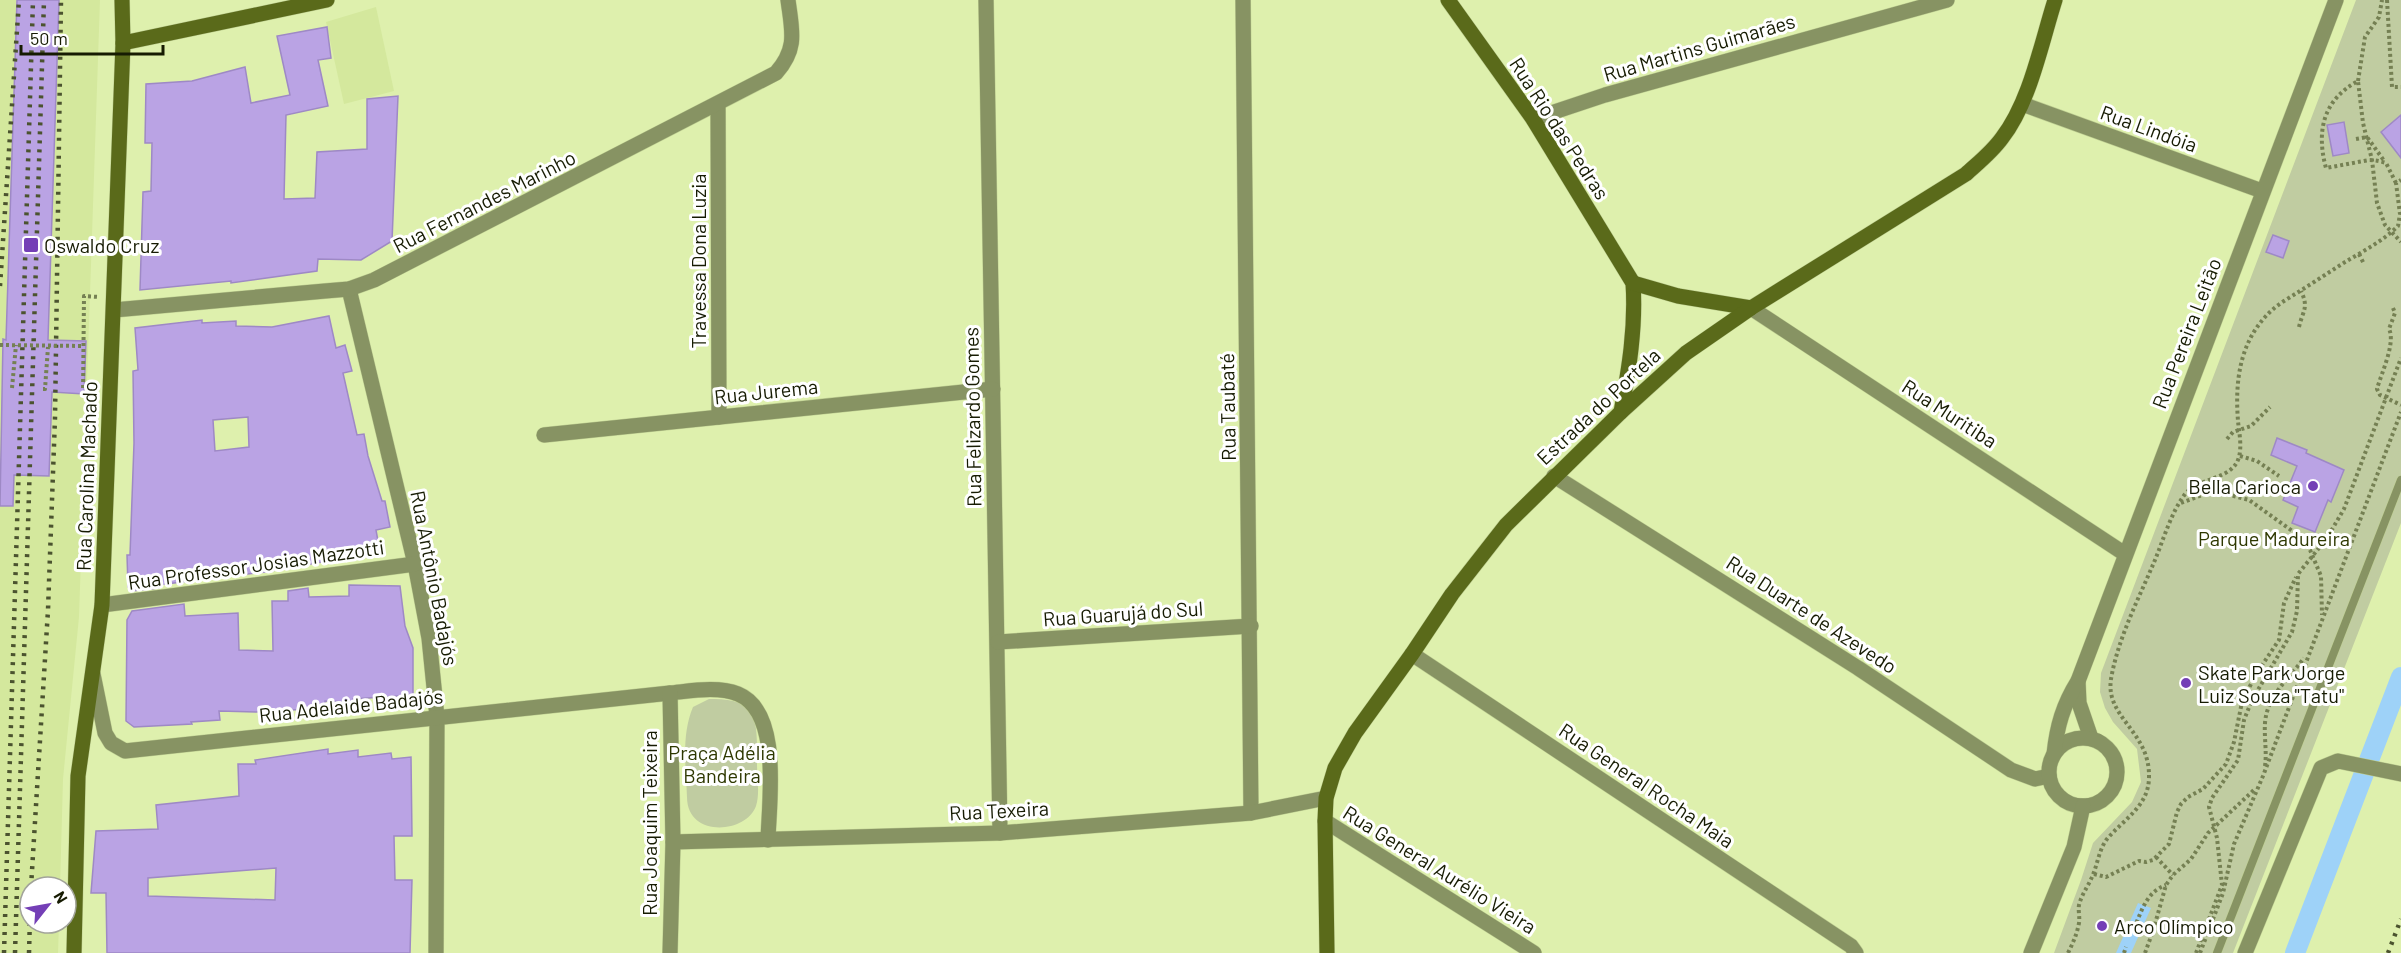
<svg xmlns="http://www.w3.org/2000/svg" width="2401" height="953" font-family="Barlow,sans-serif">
<rect width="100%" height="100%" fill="#def0ad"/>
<g fill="#d4e89d">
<path d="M 0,0 L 100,0 L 79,617 L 63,779 L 60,887 L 30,887 L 30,923 L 59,923 L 58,953 L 0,953 Z"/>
<path d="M 376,7 L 394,91 L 344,104 L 326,22 Z"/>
</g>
<g fill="#c0cca1">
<path d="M 2356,0 L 2401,0 L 2401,523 L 2233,953 L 2054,953 L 2081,880 L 2093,843 L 2132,802 L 2141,782 L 2137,749 L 2113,722 L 2105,708 L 2100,692 L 2101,673 Z"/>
<path d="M 709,699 C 761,697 757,723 757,765 C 757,777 760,794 756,806 C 746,834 687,838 687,797 C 686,768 681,735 693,707 Z"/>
</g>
<path fill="#9ed2f8" d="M 2138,903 L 2151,908 L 2131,953 L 2116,953 Z"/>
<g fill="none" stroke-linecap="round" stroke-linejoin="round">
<path stroke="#9ed2f8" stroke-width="20" d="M 2295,953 L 2401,677"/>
</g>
<g fill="#baa3e4" stroke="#9e89c5" stroke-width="1.5" fill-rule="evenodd">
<path d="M 17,0 L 59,0 L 48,340 L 86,341 L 84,394 L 52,392 L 49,476 L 14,475 L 13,506 L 0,506 L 3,339 L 6,340 Z"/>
<path d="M 327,27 L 331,58 L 318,60 L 328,106 L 286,115 L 284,199 L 315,198 L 317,152 L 367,149 L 367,99 L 398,96 L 392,241 L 361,260 L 318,259 L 317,271 L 231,283 L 231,281 L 140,290 L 143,192 L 151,191 L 152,143 L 145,143 L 146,84 L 192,81 L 245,67 L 251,103 L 290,95 L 277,36 Z"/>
<path d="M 2401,115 L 2401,158 L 2381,132 Z"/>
<path d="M 2344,122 L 2349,153 L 2333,156 L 2327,125 Z"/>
<path d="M 2273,235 L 2289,241 L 2283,258 L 2266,252 Z"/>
<path d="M 329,316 L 336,348 L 345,345 L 352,371 L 343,373 L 357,435 L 364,434 L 368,456 L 382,501 L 385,501 L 390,527 L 376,530 L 380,552 L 265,572 L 158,585 L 158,588 L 132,591 L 128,587 L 127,555 L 130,555 L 134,443 L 133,371 L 138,370 L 135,328 L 202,320 L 202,323 L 236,321 L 236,326 L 272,327 ZM 248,417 L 249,447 L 215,451 L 213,420 Z"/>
<path d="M 2277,438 L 2307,450 L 2306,453 L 2344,470 L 2331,502 L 2328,500 L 2315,532 L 2292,523 L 2298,507 L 2283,500 L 2297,466 L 2271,455 Z"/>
<path d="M 349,585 L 400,586 L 405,626 L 413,648 L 413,695 L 353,699 L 353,702 L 325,701 L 325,708 L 256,712 L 219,711 L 220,720 L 191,722 L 192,724 L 134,727 L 126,721 L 127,620 L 132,611 L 184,604 L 185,616 L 238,613 L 239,650 L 273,651 L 272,601 L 288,601 L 288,591 L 308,588 L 309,597 L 349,596 Z"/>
<path d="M 328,749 L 328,754 L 358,750 L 358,757 L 391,753 L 392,759 L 411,757 L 412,836 L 394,836 L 395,880 L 412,880 L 410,953 L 107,953 L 106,893 L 91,893 L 96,831 L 158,829 L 156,805 L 239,796 L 238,764 L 256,764 L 255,760 ZM 276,868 L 275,900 L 148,896 L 148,878 Z"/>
</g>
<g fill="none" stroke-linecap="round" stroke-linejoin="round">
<g stroke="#bece92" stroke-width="9">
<path id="lane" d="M 2217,953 L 2401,480"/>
</g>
<g stroke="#bece92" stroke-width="16">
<g id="street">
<path d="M 986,0 L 1000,833"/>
<path d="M 1243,0 L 1251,813"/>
<path d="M 718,104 L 719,417"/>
<path d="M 2022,104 L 2262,191"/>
<path d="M 1533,119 L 1605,95 L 1947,0"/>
<path d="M 349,289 L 415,564 L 429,638 L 437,717 L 436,953"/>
<path d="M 1751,308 L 2125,554"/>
<path d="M 114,310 L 325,291 L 349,289 L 374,280 L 776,73 C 798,48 792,31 788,0"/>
<path d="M 544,435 L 993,389"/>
<path d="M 1554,476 L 1858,668 L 2011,770 L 2035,779 L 2049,776"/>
<path d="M 102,605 L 415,564"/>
<path d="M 998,642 L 1251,626"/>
<path d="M 1412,654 L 1851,946 L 1856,953"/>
<path d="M 93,674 L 105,733 L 111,743 L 125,751 L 670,693 C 691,691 718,686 738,694 C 782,712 769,801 768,840"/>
<path d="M 2078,681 L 2079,703 L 2091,738"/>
<circle cx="2083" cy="772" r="34"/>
<path d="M 2054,754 C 2057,726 2063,705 2078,681 L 2336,0"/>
<path d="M 1325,821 L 1534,953"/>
<path d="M 673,842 L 1000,833 L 1251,813 L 1326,798"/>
<path d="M 670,953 L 673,842 L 670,693"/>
<path d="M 2031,953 L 2074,847 L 2083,806"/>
<path d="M 2245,953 L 2321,768 L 2338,761 L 2401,774"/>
</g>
</g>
<g stroke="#bece92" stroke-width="16">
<g id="secondary">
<path d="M 1448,0 L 1533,119 L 1633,283 C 1636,327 1629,369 1621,412"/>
<path d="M 123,43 L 327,0"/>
<path d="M 1633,283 L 1678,296 L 1751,308"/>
<path d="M 74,953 L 78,776 L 102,605 L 123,43 L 122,0"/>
<path d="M 1327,953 L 1325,821 L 1326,798 L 1335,768 L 1355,733 L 1412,654 L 1452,594 L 1506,525 L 1621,412 L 1686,353 L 1751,308 L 1966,174 C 1978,163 1992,152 2002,138 C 2030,102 2041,44 2055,0"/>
</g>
</g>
<g stroke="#758053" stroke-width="4" stroke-dasharray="3 3" stroke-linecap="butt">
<path d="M 2387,0 L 2392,87 L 2401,87"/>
<path d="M 2358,81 L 2365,37 L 2379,17 L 2382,0"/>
<path d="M 2356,139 L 2367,137 L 2385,162"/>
<path d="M 2396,183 L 2386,163 C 2380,161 2375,160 2369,160 L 2326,168 C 2316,131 2323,100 2358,81 L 2363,123 L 2372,160 L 2377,203 L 2385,225 L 2401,242"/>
<path d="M 2359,254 L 2364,264"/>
<path d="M 2393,308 L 2395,313 L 2389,329 C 2396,343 2381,374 2377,389 L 2380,395 L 2401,405"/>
<path d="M 2299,327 C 2303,310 2309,308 2301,291"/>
<path d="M 12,388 L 16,345"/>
<path d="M 43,389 L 45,389 L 48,347"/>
<path d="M 95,394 L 83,394 L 84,296 L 99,297"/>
<path d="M 2227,439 L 2233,432 L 2251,426 L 2270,407"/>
<path d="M 2240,456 L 2257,461 L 2279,476"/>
<path d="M 2181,503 L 2205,494 L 2218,492 L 2249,500 L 2298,535 L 2310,550 L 2321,576 L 2322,615"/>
<path d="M 2265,766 C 2267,752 2264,737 2265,723 C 2267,695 2289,679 2304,658"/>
<path d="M 2156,857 L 2173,875"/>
<path d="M 2094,874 L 2106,877 L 2139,861 L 2146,862 L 2153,860 L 2169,844 L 2177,812 L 2181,804 L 2188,797 L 2203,789 L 2226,764 L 2234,742 L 2242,702 L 2256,674 L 2279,640 L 2284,603 L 2296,577"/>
<path d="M 2134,928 C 2142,911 2146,892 2166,885"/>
<path d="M 2068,953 C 2073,943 2077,934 2079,923 C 2080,917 2078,911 2079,905 C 2082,893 2090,884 2094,872 C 2098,861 2100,848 2107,839 C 2124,819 2149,806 2149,777 C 2150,731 2105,718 2111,679 C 2118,638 2139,598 2155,560 C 2164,538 2171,513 2185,494 C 2199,477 2233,480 2239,457 C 2242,445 2239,432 2238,421 C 2235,383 2239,344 2267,315 C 2276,305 2289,298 2300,291 C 2314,282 2328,273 2342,264 C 2361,252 2382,242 2398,226 L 2400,214 L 2396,183 L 2401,180"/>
<path d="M 2124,953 L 2126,947"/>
<path d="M 2145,953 L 2153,931 L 2166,885 L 2173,875 L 2191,859 L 2208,833 L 2255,789"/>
<path d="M 2196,953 L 2222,885 L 2217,838 L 2209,807 L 2212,798 L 2238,760 L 2244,720 L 2252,700 L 2292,632 L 2297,611 L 2298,574 L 2327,538 L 2344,509 L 2401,358"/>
<path d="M 2200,953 L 2223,893 L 2234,844 L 2263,776 L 2401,412"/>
</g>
<use href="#lane" stroke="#879363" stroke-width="8"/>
<use href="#street" stroke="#879363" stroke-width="15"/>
<use href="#secondary" stroke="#5a6a1a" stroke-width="15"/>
<g stroke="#4b532f" stroke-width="4.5" stroke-dasharray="3 6" stroke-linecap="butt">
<path d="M 0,286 L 19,0"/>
<path d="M 31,887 L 48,610 L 55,418 L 61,0"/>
<path d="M 4,953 L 33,0"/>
<path d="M 15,953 L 44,0"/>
<path d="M 29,953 L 30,917"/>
<path d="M 2388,953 L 2401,919"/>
</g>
<path stroke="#758053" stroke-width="4" stroke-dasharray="3 3" stroke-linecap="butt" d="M 0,345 L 83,346"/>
</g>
<g fill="#743fb6" stroke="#fff" stroke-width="2">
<rect x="23" y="237" width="16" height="16" rx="3"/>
<circle cx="2313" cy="486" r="6"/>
<circle cx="2186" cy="683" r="6"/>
<circle cx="2102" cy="926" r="6"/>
</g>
<g text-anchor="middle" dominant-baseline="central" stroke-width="6" stroke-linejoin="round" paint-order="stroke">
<g font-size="20" fill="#161b02" stroke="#fff">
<text transform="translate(1699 47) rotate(-16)">Rua Martins Guimarães</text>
<text transform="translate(1560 128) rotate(57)">Rua Rio das Pedras</text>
<text transform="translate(2149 128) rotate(20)">Rua Lindóia</text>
<text transform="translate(484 201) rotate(-27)">Rua Fernandes Marinho</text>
<text transform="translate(698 261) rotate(-90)">Travessa Dona Luzia</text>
<text transform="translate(2186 333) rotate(-69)">Rua Pereira Leitão</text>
<text transform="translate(766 391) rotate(-6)">Rua Jurema</text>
<text transform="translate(1598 406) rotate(-43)">Estrada do Portela</text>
<text transform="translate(1227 407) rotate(-91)">Rua Taubaté</text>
<text transform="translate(1950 413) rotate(33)">Rua Muritiba</text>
<text transform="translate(972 417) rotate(-91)">Rua Felizardo Gomes</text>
<text transform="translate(86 476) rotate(-88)">Rua Carolina Machado</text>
<text transform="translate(256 564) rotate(-8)">Rua Professor Josias Mazzotti</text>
<text transform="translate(435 578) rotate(79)">Rua Antônio Badajós</text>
<text transform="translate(1123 613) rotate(-4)">Rua Guarujá do Sul</text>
<text transform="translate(1812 614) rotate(33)">Rua Duarte de Azevedo</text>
<text transform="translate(351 705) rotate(-6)">Rua Adelaide Badajós</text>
<text transform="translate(1647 785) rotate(34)">Rua General Rocha Maia</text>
<text transform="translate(999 810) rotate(-3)">Rua Texeira</text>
<text transform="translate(649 823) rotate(-90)">Rua Joaquim Teixeira</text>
<text transform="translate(1440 869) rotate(32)">Rua General Aurélio Vieira</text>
</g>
<g font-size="20" fill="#161b02" stroke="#fff" text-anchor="start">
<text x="44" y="245">Oswaldo Cruz</text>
<text x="2301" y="486" text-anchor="end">Bella Carioca</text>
<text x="2198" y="672">Skate Park Jorge<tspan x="2198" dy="23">Luiz Souza "Tatu"</tspan></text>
<text x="2114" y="926">Arco Olímpico</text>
</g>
<g font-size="20" fill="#2e3801" stroke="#fff">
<text x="2274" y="538">Parque Madureira</text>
<text x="722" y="752">Praça Adélia<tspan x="722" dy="23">Bandeira</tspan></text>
</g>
</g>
<g transform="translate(48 905) rotate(59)"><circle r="28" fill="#ffffff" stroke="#a2a49a" stroke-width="1.5"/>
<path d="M0-4.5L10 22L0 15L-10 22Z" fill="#743fb6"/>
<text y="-9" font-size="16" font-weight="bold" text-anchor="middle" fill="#161b02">N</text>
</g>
<path d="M21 45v9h142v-9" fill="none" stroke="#161b02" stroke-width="3"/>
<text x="30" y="45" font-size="18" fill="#161b02" stroke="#ffffff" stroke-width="4.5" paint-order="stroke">50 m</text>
</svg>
